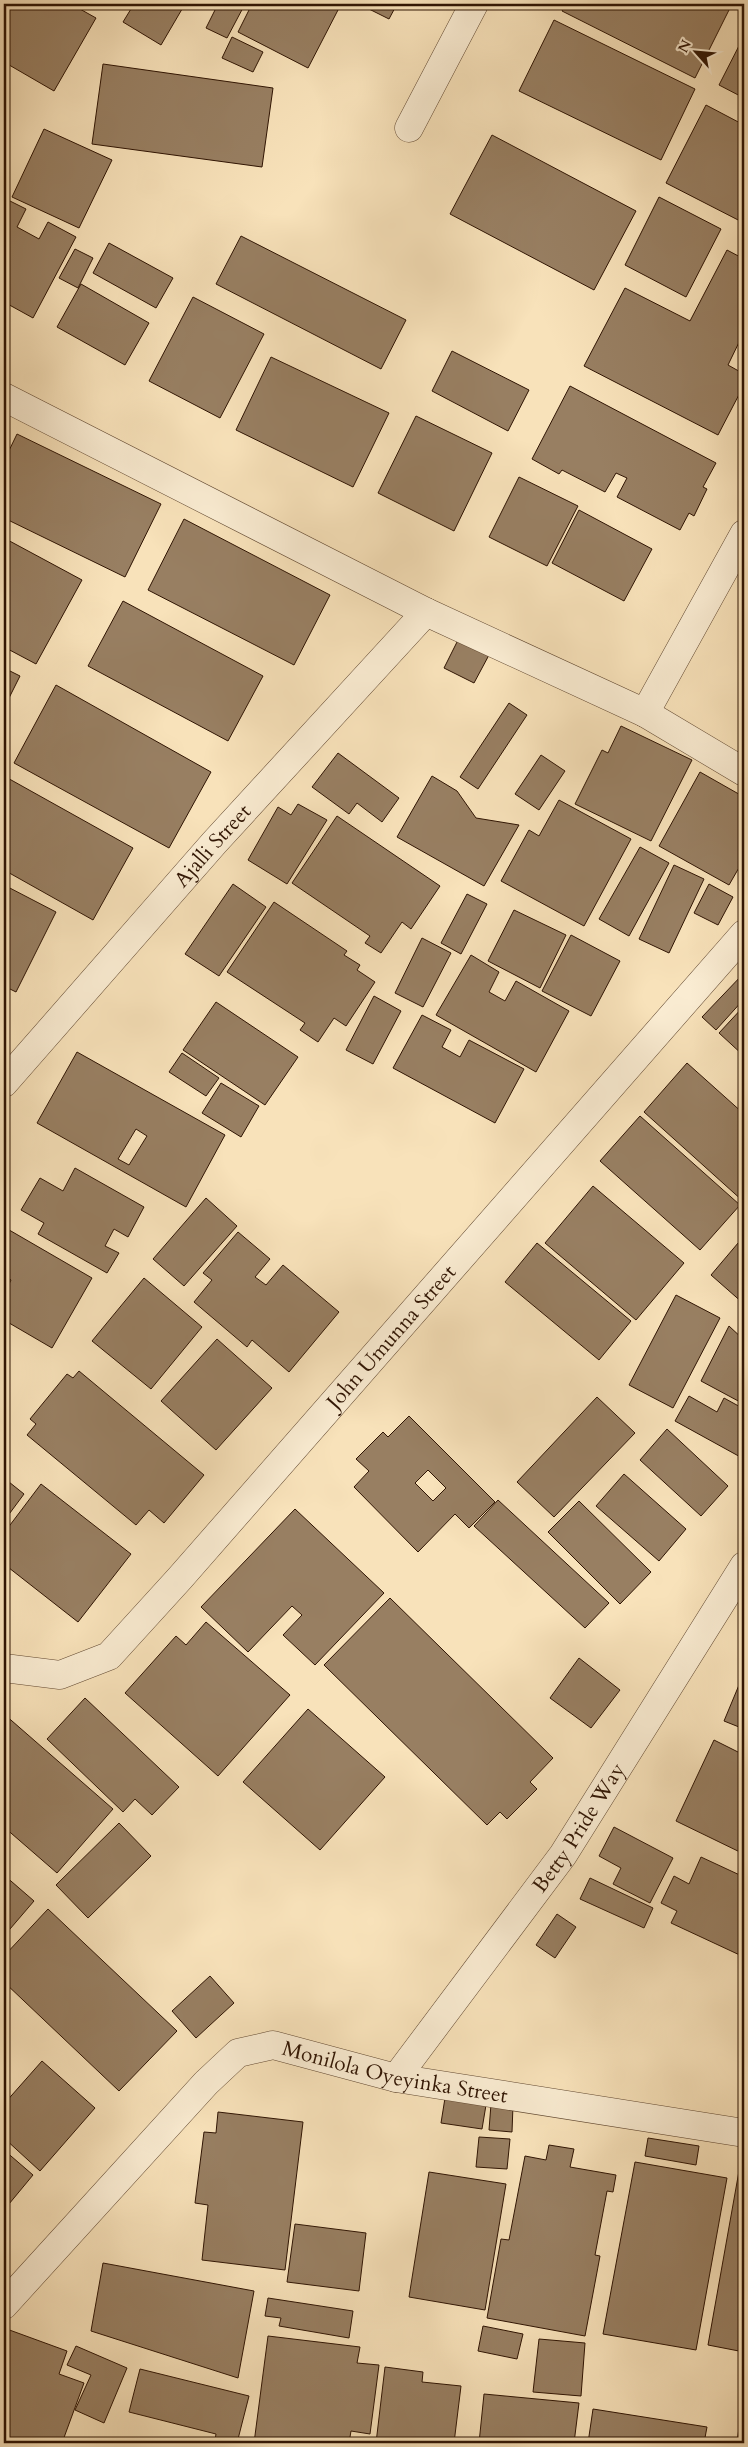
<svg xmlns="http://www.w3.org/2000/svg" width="748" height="2447" font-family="Cardo,serif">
<rect width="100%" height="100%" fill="#f8e2ba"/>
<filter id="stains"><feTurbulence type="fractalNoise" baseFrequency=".004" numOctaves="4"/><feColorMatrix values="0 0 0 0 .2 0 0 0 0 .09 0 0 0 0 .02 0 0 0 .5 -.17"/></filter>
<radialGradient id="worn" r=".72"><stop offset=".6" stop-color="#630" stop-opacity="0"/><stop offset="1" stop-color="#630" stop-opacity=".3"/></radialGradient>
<g fill="#987f62" stroke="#2f1403" fill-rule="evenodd">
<path d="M 4,4 L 71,4 L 96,18 L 54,91 L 4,62 Z"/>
<path d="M 134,4 L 185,4 L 161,45 L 123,22 Z"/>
<path d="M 218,4 L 245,4 L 227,38 L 206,28 Z"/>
<path d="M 252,4 L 326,4 L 338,10 L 308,68 L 238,32 Z"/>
<path d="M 359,4 L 397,4 L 389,19 Z"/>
<path d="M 566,4 L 732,4 L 695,78 L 562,11 Z"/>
<path d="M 554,20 L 695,89 L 661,160 L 519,91 Z"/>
<path d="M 744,36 L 744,98 L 719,85 Z"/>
<path d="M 232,37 L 263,52 L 253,72 L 222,58 Z"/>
<path d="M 103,64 L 273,88 L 262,167 L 92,144 Z"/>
<path d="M 706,105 L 744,125 L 744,223 L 666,183 Z"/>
<path d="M 44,129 L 112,160 L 79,228 L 12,197 Z"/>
<path d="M 492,135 L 636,211 L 594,290 L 450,214 Z"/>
<path d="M 659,197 L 721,229 L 686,297 L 625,265 Z"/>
<path d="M 4,198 L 26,209 L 17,227 L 39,239 L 48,222 L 76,237 L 33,318 L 4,302 Z"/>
<path d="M 241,236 L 406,320 L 381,369 L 216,284 Z"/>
<path d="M 109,243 L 173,278 L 156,308 L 93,273 Z"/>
<path d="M 75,249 L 93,258 L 78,288 L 59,278 Z"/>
<path d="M 727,250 L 744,259 L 744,332 L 728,365 L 744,374 L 744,385 L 718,435 L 584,366 L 625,288 L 690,321 Z"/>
<path d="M 81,284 L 149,323 L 125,365 L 57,327 Z"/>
<path d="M 193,297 L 264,334 L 220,418 L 149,381 Z"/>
<path d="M 452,351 L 529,390 L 508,431 L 432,391 Z"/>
<path d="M 271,357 L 389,413 L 353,487 L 236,430 Z"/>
<path d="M 570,386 L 716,463 L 703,487 L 707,489 L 694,516 L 689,513 L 680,530 L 617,497 L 627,478 L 616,473 L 605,492 L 562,470 L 559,474 L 532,459 Z"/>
<path d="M 416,416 L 492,453 L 454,531 L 378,493 Z"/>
<path d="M 17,434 L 161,504 L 125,577 L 4,518 L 4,461 Z"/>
<path d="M 519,477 L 578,506 L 547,566 L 489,537 Z"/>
<path d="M 579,510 L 652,549 L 624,601 L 552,563 Z"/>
<path d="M 184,519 L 330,595 L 294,665 L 148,590 Z"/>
<path d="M 4,538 L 82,580 L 36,664 L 4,647 Z"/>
<path d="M 123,601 L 263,676 L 228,741 L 88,666 Z"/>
<path d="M 458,640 L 489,655 L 474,683 L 444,668 Z"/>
<path d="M 4,668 L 20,676 L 4,708 Z"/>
<path d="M 56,685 L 211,772 L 169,848 L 14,763 Z"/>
<path d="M 509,703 L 527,715 L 478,789 L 460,777 Z"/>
<path d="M 621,726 L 692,760 L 651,841 L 575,804 L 602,750 L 608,753 Z"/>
<path d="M 338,753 L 399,798 L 382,822 L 357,803 L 349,814 L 312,787 Z"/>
<path d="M 541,755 L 565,771 L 539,810 L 515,794 Z"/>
<path d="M 700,772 L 744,797 L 744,859 L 729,885 L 659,846 Z"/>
<path d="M 4,776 L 133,848 L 93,920 L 4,870 Z"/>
<path d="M 432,776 L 457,791 L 476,818 L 519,825 L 484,886 L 397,837 Z"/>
<path d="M 559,800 L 631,839 L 584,926 L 501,881 L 529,830 L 539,836 Z"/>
<path d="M 298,804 L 327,820 L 287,884 L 248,860 L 278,807 L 291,815 Z"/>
<path d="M 337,816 L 440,886 L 411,929 L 402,922 L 381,953 L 365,943 L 370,936 L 292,883 Z"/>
<path d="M 640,847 L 669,863 L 629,936 L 599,919 Z"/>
<path d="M 674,865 L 704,879 L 669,953 L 639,939 Z"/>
<path d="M 233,884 L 266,907 L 219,976 L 185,954 Z"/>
<path d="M 709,884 L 733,897 L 718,925 L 694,913 Z"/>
<path d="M 4,885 L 56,912 L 16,992 L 4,986 Z"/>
<path d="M 467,894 L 487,904 L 461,954 L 441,943 Z"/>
<path d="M 274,902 L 347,951 L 344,955 L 360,965 L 357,970 L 375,982 L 346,1026 L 334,1018 L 318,1042 L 300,1030 L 305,1023 L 227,972 Z"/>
<path d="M 514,910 L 566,935 L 540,988 L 488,961 Z"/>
<path d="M 571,935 L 620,961 L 591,1016 L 542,991 Z"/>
<path d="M 422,938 L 451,953 L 423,1007 L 395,993 Z"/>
<path d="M 471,955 L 499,972 L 489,992 L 505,1001 L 516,981 L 569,1011 L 536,1072 L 436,1015 Z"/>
<path d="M 744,973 L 744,999 L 716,1030 L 702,1017 Z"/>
<path d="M 374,996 L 401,1011 L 373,1064 L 346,1050 Z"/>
<path d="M 216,1002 L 298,1057 L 265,1105 L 183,1050 Z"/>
<path d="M 744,1006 L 744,1056 L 719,1033 Z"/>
<path d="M 422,1015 L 451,1030 L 442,1047 L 460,1057 L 469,1040 L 524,1069 L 495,1123 L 393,1068 Z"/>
<path d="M 77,1052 L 225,1135 L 186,1207 L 37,1123 ZM 136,1129 L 147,1136 L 129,1165 L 118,1159 Z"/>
<path d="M 182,1053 L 219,1078 L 206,1096 L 169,1072 Z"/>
<path d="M 687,1063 L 744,1114 L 744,1202 L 644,1112 Z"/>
<path d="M 221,1083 L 259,1106 L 241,1137 L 202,1113 Z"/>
<path d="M 640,1116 L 740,1205 L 700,1250 L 600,1161 Z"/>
<path d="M 75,1168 L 144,1207 L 128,1237 L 114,1229 L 105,1246 L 119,1253 L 107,1273 L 38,1234 L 44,1223 L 21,1210 L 40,1178 L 63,1191 Z"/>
<path d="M 593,1186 L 684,1263 L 636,1320 L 545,1243 Z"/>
<path d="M 206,1198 L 237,1226 L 184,1286 L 153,1259 Z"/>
<path d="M 4,1227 L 92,1278 L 52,1348 L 4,1320 L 4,1294 L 11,1280 L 4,1275 Z"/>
<path d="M 238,1232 L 270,1259 L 255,1277 L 266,1285 L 283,1265 L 339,1312 L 289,1372 L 252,1340 L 247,1347 L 194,1302 L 212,1280 L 203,1273 Z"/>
<path d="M 744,1236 L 744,1304 L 711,1275 Z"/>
<path d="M 537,1243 L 631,1321 L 599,1360 L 505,1282 Z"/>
<path d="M 144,1278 L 202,1327 L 151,1389 L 92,1341 Z"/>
<path d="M 676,1295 L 720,1318 L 673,1408 L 629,1385 Z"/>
<path d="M 729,1326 L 744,1340 L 744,1399 L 742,1403 L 701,1381 Z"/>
<path d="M 217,1339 L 272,1388 L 216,1450 L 161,1401 Z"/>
<path d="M 79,1371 L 204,1475 L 164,1523 L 149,1510 L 136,1525 L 27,1435 L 36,1424 L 30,1419 L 67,1374 L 73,1378 Z"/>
<path d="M 689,1396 L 717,1412 L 724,1398 L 744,1409 L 744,1459 L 675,1421 Z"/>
<path d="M 597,1397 L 635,1433 L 554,1517 L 517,1482 Z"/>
<path d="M 409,1416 L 495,1502 L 469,1528 L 455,1514 L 418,1552 L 354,1487 L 369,1471 L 356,1459 L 383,1432 L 388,1437 ZM 428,1470 L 446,1488 L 433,1501 L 415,1483 Z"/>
<path d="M 667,1429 L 728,1486 L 701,1516 L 640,1460 Z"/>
<path d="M 624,1474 L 686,1529 L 659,1561 L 596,1506 Z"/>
<path d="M 4,1478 L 24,1494 L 4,1521 Z"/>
<path d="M 41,1484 L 131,1554 L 78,1622 L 4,1564 L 4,1533 Z"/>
<path d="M 498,1500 L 609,1603 L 585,1628 L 474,1526 Z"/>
<path d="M 579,1501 L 651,1572 L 620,1604 L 548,1532 Z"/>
<path d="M 295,1509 L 384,1593 L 315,1665 L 283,1635 L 302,1615 L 292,1606 L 248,1652 L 201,1607 Z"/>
<path d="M 390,1598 L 553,1758 L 530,1782 L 537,1789 L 507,1819 L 500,1812 L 487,1825 L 324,1665 Z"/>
<path d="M 206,1622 L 290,1695 L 218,1776 L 125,1693 L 176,1636 L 186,1645 Z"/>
<path d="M 579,1658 L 620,1690 L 591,1728 L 550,1698 Z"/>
<path d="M 744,1673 L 744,1729 L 724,1721 Z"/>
<path d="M 85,1698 L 179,1787 L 152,1815 L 135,1799 L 123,1812 L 47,1739 Z"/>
<path d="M 308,1709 L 385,1777 L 320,1850 L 243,1782 Z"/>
<path d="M 4,1714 L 113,1809 L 57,1873 L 4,1827 Z"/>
<path d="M 714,1740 L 744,1755 L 744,1854 L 676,1821 Z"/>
<path d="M 119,1823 L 151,1856 L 88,1918 L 56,1885 Z"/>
<path d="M 614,1827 L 673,1858 L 650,1903 L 613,1884 L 621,1868 L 599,1856 Z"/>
<path d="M 701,1857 L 744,1877 L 744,1957 L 671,1923 L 677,1911 L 661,1903 L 674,1876 L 689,1884 Z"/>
<path d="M 4,1875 L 34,1901 L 4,1936 Z"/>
<path d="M 590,1878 L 653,1908 L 644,1928 L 580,1899 Z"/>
<path d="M 48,1909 L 177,2031 L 119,2091 L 4,1982 L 4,1956 Z"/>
<path d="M 557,1914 L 576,1927 L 555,1958 L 536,1945 Z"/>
<path d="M 210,1976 L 234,2003 L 196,2038 L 172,2011 Z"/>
<path d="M 42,2061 L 95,2108 L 40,2171 L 4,2138 L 4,2104 Z"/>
<path d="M 445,2098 L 486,2105 L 482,2129 L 441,2123 Z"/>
<path d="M 491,2104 L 513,2105 L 512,2132 L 489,2130 Z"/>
<path d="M 218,2112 L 303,2122 L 285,2270 L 202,2260 L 208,2205 L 195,2203 L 204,2132 L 216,2133 Z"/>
<path d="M 479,2137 L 510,2139 L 507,2169 L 476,2167 Z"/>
<path d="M 648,2138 L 699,2146 L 696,2165 L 645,2156 Z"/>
<path d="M 549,2145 L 574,2149 L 570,2167 L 616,2175 L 613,2192 L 607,2191 L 595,2255 L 600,2256 L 585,2336 L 487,2318 L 501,2239 L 509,2240 L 525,2156 L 546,2160 Z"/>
<path d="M 4,2150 L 33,2175 L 4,2210 Z"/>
<path d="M 635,2162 L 727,2178 L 696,2350 L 603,2334 Z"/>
<path d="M 739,2171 L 744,2172 L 744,2352 L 708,2345 Z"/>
<path d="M 429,2172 L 506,2184 L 485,2310 L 409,2297 Z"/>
<path d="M 295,2224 L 366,2233 L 359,2291 L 287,2282 Z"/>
<path d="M 103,2263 L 254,2291 L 238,2378 L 91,2331 Z"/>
<path d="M 268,2298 L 353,2311 L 349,2338 L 279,2326 L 281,2318 L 265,2316 Z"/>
<path d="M 483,2326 L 523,2334 L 517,2359 L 478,2351 Z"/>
<path d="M 4,2328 L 67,2351 L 59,2374 L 84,2383 L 62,2443 L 4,2443 Z"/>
<path d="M 268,2336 L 360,2347 L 357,2363 L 379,2365 L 370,2434 L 351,2431 L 349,2443 L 254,2443 Z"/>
<path d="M 539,2339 L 585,2343 L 581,2396 L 533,2392 Z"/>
<path d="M 76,2346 L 127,2368 L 104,2423 L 75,2410 L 91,2375 L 67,2365 Z"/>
<path d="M 385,2367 L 423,2372 L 422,2382 L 461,2386 L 454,2443 L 376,2443 Z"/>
<path d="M 140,2369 L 249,2396 L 237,2443 L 215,2440 L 216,2434 L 129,2412 Z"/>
<path d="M 744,2389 L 744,2443 L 737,2443 Z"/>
<path d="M 484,2394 L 579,2403 L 574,2443 L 479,2443 Z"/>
<path d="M 593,2409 L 707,2427 L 704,2443 L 588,2443 Z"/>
</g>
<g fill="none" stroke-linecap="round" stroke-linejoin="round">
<g stroke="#614831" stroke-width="29">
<g id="street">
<path d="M 409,128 L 474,4"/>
<path d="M 4,397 L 426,612 L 645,713"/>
<path d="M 744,534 L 645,713 L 744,772"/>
<path id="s1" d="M 4,1083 L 214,843 L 426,612"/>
<path id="s2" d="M 4,1668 L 60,1675 L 109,1656 L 180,1578 L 744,934"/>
<path id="s3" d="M 396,2078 L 563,1855 L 744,1566"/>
<path id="s4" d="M 4,2305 L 206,2083 L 238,2053 L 273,2045 L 396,2078 L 744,2133"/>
</g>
</g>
<use href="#street" stroke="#faecd2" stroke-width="28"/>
</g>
<g text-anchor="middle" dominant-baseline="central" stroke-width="5" stroke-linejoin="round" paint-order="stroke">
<g font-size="21" fill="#2f1403" stroke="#faecd2">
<text stroke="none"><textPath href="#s1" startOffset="316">Ajalli Street</textPath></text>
<text stroke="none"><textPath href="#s2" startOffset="535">John Umunna Street</textPath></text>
<text stroke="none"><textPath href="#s3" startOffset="310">Betty Pride Way</textPath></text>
<text stroke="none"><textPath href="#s4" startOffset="505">Monilola Oyeyinka Street</textPath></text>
</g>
</g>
<rect width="748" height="2447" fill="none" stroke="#f8e2ba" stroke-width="20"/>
<rect x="5" y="5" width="738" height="2437" fill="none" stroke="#2f1403" stroke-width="2.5"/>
<rect x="10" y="10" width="728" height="2427" fill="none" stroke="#2f1403"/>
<g transform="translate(696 52) rotate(297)" stroke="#faecd2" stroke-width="4" paint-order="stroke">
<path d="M0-4L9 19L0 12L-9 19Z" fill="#2f1403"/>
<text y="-8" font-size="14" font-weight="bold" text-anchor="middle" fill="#2f1403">N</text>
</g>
<rect width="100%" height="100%" filter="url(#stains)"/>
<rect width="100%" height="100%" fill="url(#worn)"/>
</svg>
